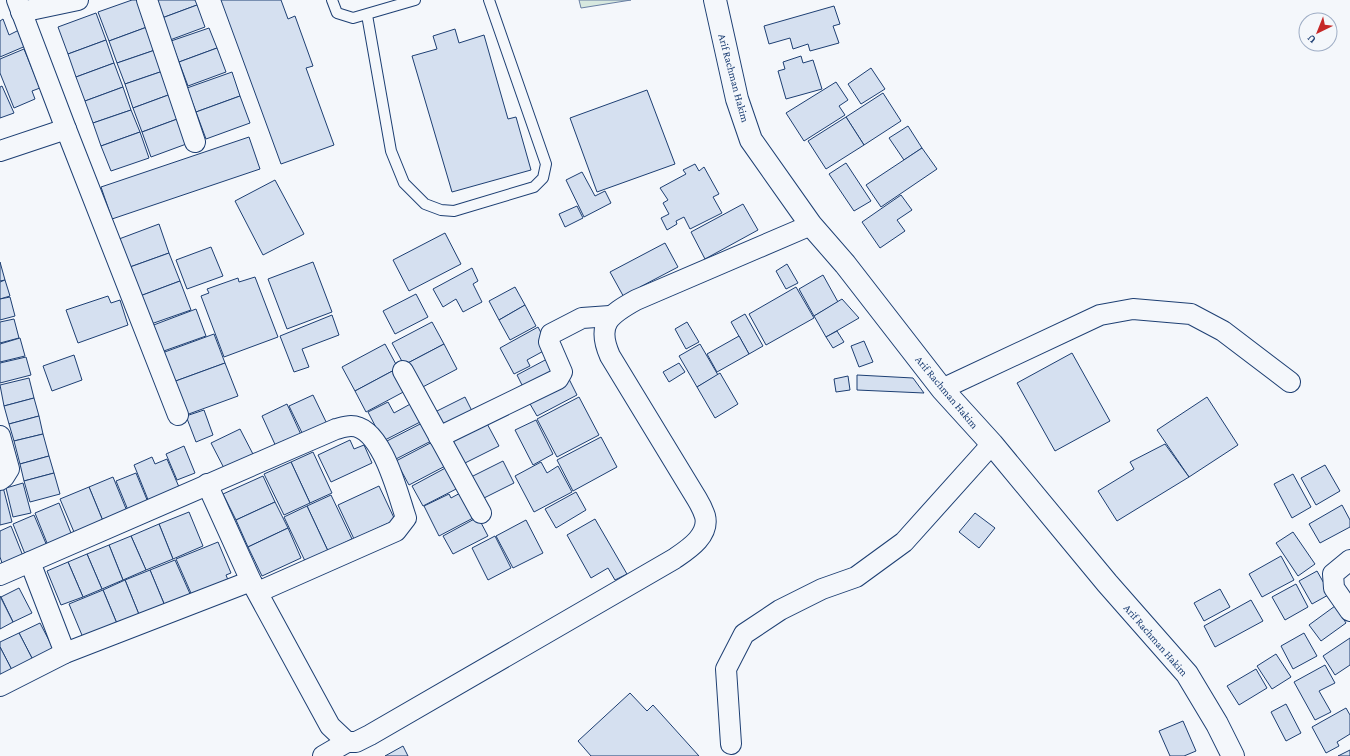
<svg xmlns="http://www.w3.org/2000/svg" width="1350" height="756" font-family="'Crimson Pro',serif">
<rect width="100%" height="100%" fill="#f4f7fb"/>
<path fill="#d7e8df" stroke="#687fa3" d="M 579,0 L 631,0 L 581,8 Z"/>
<g fill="#d5e0f0" stroke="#1d3f73">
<path d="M 132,0 L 137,0 L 147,27 L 109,41 L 98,12 Z"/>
<path d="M 155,0 L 195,0 L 197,5 L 162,18 Z"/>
<path d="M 221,0 L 281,0 L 288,19 L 295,16 L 313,66 L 306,68 L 334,145 L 281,164 Z"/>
<path d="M 197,5 L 205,27 L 170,40 L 162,18 Z"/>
<path d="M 834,6 L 840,24 L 833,26 L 839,43 L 810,51 L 808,44 L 793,49 L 790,38 L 769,44 L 764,26 Z"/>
<path d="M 96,13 L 106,40 L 68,54 L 58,27 Z"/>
<path d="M 3,19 L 9,35 L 21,29 L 28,45 L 0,57 L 0,21 Z"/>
<path d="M 147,27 L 155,50 L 117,63 L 109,41 Z"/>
<path d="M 209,28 L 217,48 L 179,62 L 171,41 Z"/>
<path d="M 455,29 L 459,43 L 484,35 L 508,119 L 516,117 L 531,170 L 452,192 L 412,56 L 437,49 L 433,36 Z"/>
<path d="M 106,40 L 114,63 L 76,77 L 68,54 Z"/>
<path d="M 217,48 L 226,72 L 188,86 L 179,62 Z"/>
<path d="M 24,49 L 40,88 L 32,91 L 35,99 L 14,108 L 0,73 L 0,59 Z"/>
<path d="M 155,50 L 163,71 L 125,84 L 117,63 Z"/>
<path d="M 801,56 L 803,63 L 813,60 L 822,89 L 786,99 L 778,71 L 785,69 L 783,62 Z"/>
<path d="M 114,63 L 123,87 L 85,101 L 76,77 Z"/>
<path d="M 871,68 L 885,89 L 861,104 L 848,84 Z"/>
<path d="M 163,71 L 171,94 L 133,108 L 125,84 Z"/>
<path d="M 232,72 L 240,96 L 196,112 L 187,88 Z"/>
<path d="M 836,82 L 848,100 L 839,106 L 845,115 L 804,141 L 786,113 Z"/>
<path d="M 2,86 L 14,113 L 0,118 L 0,87 Z"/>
<path d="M 123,87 L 131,110 L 93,123 L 85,101 Z"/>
<path d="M 647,90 L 675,164 L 597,192 L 570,118 Z"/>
<path d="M 883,93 L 901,121 L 864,145 L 846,117 Z"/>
<path d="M 171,94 L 180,118 L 142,132 L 133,108 Z"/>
<path d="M 240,96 L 250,123 L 206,139 L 196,112 Z"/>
<path d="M 131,110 L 140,132 L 101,146 L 93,123 Z"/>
<path d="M 846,117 L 864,145 L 826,169 L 808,141 Z"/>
<path d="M 180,118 L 189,143 L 151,157 L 142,132 Z"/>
<path d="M 908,126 L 922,148 L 904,160 L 889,138 Z"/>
<path d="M 140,132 L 149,158 L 111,171 L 101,146 Z"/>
<path d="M 249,137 L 260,169 L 112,219 L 101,187 Z"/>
<path d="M 922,148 L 937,169 L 881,207 L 866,185 Z"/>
<path d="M 846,163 L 871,201 L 854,211 L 829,174 Z"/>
<path d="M 695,164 L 699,171 L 704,167 L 719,194 L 713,197 L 722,213 L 690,229 L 684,217 L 676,221 L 677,224 L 667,230 L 661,218 L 669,214 L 663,203 L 668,200 L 660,188 L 686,174 L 683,170 Z"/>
<path d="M 582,172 L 595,196 L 605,191 L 611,203 L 584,217 L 566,180 Z"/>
<path d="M 275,180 L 304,234 L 263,255 L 235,201 Z"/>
<path d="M 901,195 L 912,210 L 897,220 L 905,231 L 880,248 L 862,222 Z"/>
<path d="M 743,204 L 758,230 L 705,259 L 691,232 Z"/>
<path d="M 577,206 L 583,218 L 565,227 L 559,214 Z"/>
<path d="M 159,224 L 169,253 L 130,267 L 119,239 Z"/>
<path d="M 445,233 L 461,264 L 409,291 L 393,260 Z"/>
<path d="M 665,243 L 678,267 L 640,287 L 642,292 L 626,301 L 610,272 Z"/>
<path d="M 211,247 L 223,276 L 187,289 L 176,260 Z"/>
<path d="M 169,253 L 180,281 L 140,296 L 130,267 Z"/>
<path d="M 0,262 L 5,280 L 0,281 Z"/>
<path d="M 313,262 L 332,312 L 287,329 L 268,279 Z"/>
<path d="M 787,264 L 798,283 L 786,289 L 776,271 Z"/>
<path d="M 472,268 L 478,281 L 473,284 L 482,302 L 463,312 L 456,299 L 443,307 L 433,289 Z"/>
<path d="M 823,275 L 838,302 L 814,316 L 799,289 Z"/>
<path d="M 255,277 L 278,337 L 224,357 L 201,296 L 209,293 L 207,289 L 238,278 L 239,282 Z"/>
<path d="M 5,280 L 10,296 L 0,299 L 0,282 Z"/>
<path d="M 180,281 L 191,310 L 151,324 L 140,296 Z"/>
<path d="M 515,287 L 525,305 L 499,320 L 489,301 Z"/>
<path d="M 796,287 L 814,318 L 766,345 L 749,314 Z"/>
<path d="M 416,294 L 428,317 L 395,334 L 383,311 Z"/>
<path d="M 108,296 L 111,303 L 120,300 L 128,325 L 78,343 L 66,310 Z"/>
<path d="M 10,297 L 15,316 L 0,320 L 0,299 Z"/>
<path d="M 842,299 L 859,318 L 826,337 L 814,316 Z"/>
<path d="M 525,305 L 536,326 L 510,340 L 499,320 Z"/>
<path d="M 196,309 L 206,336 L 161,352 L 151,326 Z"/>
<path d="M 745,314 L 763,346 L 749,354 L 731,322 Z"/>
<path d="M 332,315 L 339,335 L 302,349 L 309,367 L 294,372 L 280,336 Z"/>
<path d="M 14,319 L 19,338 L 0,343 L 0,322 Z"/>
<path d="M 432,322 L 444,344 L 404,365 L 392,343 Z"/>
<path d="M 687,322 L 699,342 L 686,349 L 675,329 Z"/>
<path d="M 538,327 L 549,348 L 527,360 L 530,366 L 514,374 L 500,348 Z"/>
<path d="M 837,331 L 844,342 L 833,348 L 826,337 Z"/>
<path d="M 214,334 L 225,363 L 173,382 L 162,353 Z"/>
<path d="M 739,336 L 749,354 L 717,372 L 707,354 Z"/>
<path d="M 20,338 L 25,356 L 0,362 L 0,344 Z"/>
<path d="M 864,341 L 873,362 L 859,367 L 851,346 Z"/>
<path d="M 385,344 L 398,368 L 355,391 L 342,367 Z"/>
<path d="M 444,344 L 457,369 L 417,390 L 404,365 Z"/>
<path d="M 700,344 L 718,375 L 697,387 L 679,356 Z"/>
<path d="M 1072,353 L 1110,421 L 1055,451 L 1017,383 Z"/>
<path d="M 74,355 L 82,380 L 52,391 L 43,366 Z"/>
<path d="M 26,357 L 31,375 L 0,383 L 0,363 Z"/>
<path d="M 547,359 L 556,377 L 526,393 L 517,375 Z"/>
<path d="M 225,363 L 238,396 L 186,415 L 173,382 Z"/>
<path d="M 679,363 L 685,372 L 669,382 L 663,372 Z"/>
<path d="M 398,368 L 409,389 L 366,412 L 355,391 Z"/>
<path d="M 720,373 L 738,404 L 715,418 L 697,387 Z"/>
<path d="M 567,375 L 577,395 L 537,416 L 526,397 Z"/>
<path d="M 857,375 L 913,378 L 924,393 L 857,390 Z"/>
<path d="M 848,376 L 850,390 L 836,392 L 834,379 Z"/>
<path d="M 29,378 L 34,398 L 4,406 L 0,385 Z"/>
<path d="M 313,395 L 329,428 L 305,439 L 289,406 Z"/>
<path d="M 465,397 L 475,417 L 440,435 L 429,415 Z"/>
<path d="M 579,397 L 599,435 L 557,457 L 537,419 Z"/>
<path d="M 1207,397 L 1238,445 L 1189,477 L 1157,430 Z"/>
<path d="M 34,398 L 39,416 L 9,424 L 4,406 Z"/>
<path d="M 388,402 L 394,413 L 414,402 L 424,420 L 383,441 L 368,412 Z"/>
<path d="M 287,404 L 303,439 L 278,451 L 262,416 Z"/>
<path d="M 204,410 L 213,435 L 196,442 L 186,416 Z"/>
<path d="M 39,416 L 43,434 L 14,441 L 9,424 Z"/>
<path d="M 484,418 L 499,446 L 459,466 L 445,438 Z"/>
<path d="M 536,420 L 553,454 L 533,465 L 515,430 Z"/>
<path d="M 426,421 L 435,439 L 394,460 L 385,442 Z"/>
<path d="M 240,429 L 255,458 L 226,472 L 211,443 Z"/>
<path d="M 43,434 L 49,456 L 20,464 L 14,441 Z"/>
<path d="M 601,437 L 617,467 L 573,491 L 557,460 Z"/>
<path d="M 438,439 L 451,463 L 409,485 L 396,461 Z"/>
<path d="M 350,440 L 354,449 L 364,445 L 372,463 L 331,482 L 318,455 Z"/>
<path d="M 1165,444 L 1189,477 L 1117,521 L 1098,491 L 1134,469 L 1130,462 Z"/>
<path d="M 184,446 L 195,473 L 177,480 L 166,454 Z"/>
<path d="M 313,452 L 332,493 L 310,503 L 291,462 Z"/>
<path d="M 49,456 L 54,473 L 24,481 L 20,464 Z"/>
<path d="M 152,457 L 155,464 L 167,459 L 179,487 L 151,507 L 134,465 Z"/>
<path d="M 503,461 L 514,483 L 478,501 L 467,479 Z"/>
<path d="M 291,462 L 310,503 L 284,515 L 264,474 Z"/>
<path d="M 541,462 L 547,473 L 558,466 L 572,492 L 534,512 L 515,476 Z"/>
<path d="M 451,465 L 462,486 L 423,506 L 412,486 Z"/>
<path d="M 1325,465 L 1340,491 L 1316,505 L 1301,478 Z"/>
<path d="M 54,473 L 60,494 L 30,502 L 24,481 Z"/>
<path d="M 136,473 L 150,507 L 130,515 L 116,481 Z"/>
<path d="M 1293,474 L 1311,507 L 1292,518 L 1274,484 Z"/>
<path d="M 263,476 L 275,502 L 236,520 L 223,494 Z"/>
<path d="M 113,477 L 129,516 L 103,521 L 89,487 Z"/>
<path d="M 23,483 L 31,513 L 13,517 L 6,488 Z"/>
<path d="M 379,486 L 395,520 L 354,539 L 338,505 Z"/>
<path d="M 3,487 L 12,522 L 0,525 L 0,488 Z"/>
<path d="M 89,487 L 103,521 L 74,532 L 60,499 Z"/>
<path d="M 464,491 L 475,517 L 439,536 L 424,506 L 449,494 L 451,498 Z"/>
<path d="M 576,492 L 586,510 L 556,528 L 545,509 Z"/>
<path d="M 331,495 L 352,539 L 328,551 L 307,506 Z"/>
<path d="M 275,502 L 288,528 L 248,547 L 236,520 Z"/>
<path d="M 59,503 L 73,538 L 49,548 L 35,513 Z"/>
<path d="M 1342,505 L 1350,520 L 1350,527 L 1320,543 L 1309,524 Z"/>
<path d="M 307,506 L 328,551 L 305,561 L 284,517 Z"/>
<path d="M 189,512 L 203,546 L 173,559 L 159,524 Z"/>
<path d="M 975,513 L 995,528 L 979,548 L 959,532 Z"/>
<path d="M 34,515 L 47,546 L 25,554 L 13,524 Z"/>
<path d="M 478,517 L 488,536 L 453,554 L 443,536 Z"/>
<path d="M 595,519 L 627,574 L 615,580 L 608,568 L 591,578 L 567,535 Z"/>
<path d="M 526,520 L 543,553 L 513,568 L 496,536 Z"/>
<path d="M 159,524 L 173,559 L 146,570 L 131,536 Z"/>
<path d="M 11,526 L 25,561 L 4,569 L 0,557 L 0,531 Z"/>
<path d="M 288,528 L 301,558 L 262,576 L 248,547 Z"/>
<path d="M 1293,532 L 1315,564 L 1298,576 L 1276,543 Z"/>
<path d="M 131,536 L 146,570 L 123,580 L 109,545 Z"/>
<path d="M 495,536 L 511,568 L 488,580 L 472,548 Z"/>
<path d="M 218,542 L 231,573 L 226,575 L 230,585 L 194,600 L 176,559 Z"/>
<path d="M 109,545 L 123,580 L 102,589 L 87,554 Z"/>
<path d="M 87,554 L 102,589 L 83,597 L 68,562 Z"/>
<path d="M 1281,556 L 1294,580 L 1262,597 L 1249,574 Z"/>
<path d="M 175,560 L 191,596 L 165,606 L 150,570 Z"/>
<path d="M 68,562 L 83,597 L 61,605 L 47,571 Z"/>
<path d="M 150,570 L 165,606 L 140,617 L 125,580 Z"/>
<path d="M 1317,571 L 1330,594 L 1312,604 L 1299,581 Z"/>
<path d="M 125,580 L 140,617 L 118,626 L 103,590 Z"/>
<path d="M 1296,584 L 1308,607 L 1285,620 L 1272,597 Z"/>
<path d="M 19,588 L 32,613 L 13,622 L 1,597 Z"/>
<path d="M 1220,589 L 1230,607 L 1204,621 L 1194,603 Z"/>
<path d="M 103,590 L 118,626 L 84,640 L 69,604 Z"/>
<path d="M 0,596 L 13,622 L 0,629 Z"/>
<path d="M 1251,600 L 1263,621 L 1215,647 L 1204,626 Z"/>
<path d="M 1335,606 L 1346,623 L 1321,641 L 1309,625 Z"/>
<path d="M 40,623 L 55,652 L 34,662 L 19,633 Z"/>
<path d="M 19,633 L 34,662 L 13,672 L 0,647 L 0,642 Z"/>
<path d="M 1304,633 L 1317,656 L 1293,669 L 1281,646 Z"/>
<path d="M 1350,638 L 1350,665 L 1335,675 L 1323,656 Z"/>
<path d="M 0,647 L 13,672 L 0,678 Z"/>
<path d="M 1276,654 L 1291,677 L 1272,689 L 1257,666 Z"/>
<path d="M 1325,665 L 1335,683 L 1319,691 L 1331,712 L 1315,720 L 1294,682 Z"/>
<path d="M 1256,669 L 1267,688 L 1239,705 L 1227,686 Z"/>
<path d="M 630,693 L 647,711 L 653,705 L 699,756 L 591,756 L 578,741 Z"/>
<path d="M 1286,704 L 1301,733 L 1286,741 L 1271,712 Z"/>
<path d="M 1346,708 L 1350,715 L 1350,734 L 1337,742 L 1339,746 L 1326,753 L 1312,727 Z"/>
<path d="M 1183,721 L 1196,751 L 1184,756 L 1170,756 L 1159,731 Z"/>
<path d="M 403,746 L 408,756 L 385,756 Z"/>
<path d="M 1350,750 L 1350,756 L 1338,756 Z"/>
</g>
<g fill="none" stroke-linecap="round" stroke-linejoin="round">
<g stroke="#1d3f73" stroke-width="12">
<g id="lane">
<path d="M 332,0 L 337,13 L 353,18 L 415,0"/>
<path d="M 367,15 L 391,151 L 404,183 L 425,204 L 441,210 L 454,211 L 534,187 L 543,178 L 546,164 L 489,0"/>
</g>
</g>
<g stroke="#1d3f73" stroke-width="22">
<g id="street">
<path d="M 17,0 L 66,129 L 178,415"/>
<path d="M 147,0 L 195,142"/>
<path d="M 21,12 L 78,0"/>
<path d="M 0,151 L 66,129"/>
<path d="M 403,371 L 481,513"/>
<path d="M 942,389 L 1100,315 L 1133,309 L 1191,314 L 1223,331 L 1290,382"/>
<path d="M 0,436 L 9,469 L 4,477 L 0,480"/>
<path d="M 439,437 L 558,379 L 562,372 L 549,342 L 551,334 L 582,318 L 610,316"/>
<path d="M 207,484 L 251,581 L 330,726 L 347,742 L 356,742 L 370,735 L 674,559 C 687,550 710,536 705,516 C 703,510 700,504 697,499 L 610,356 C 596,324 609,315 636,300 L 811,225"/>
<path d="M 1350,560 L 1333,574 L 1334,588 L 1350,611"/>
<path d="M 30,562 L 65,653"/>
<path d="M 0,575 L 336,429 C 340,428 346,426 351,426 C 382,426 398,495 406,518 L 396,531 L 258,592"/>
<path d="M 0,686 L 65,653 L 251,581"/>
<path d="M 731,744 L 726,669 L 744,634 L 780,610 L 822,589 L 856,577 L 904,542 L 992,444"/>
<path d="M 323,756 L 347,742"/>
</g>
</g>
<g stroke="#1d3f73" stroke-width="24">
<path id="primary" d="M 715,0 L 737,99 L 751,140 L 811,225 L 845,264 L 942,389 L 992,444 L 1107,583 L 1187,674 L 1217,724 L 1233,756"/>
</g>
<use href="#lane" stroke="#f4f7fb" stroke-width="10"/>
<use href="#street" stroke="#f4f7fb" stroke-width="20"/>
<use href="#primary" stroke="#f4f7fb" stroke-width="22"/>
</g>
<g text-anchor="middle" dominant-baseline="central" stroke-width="3" stroke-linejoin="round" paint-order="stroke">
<g font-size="11" fill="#1d3f73" stroke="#f4f7fb">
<text transform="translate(734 78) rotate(75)">Arif Rachman Hakim</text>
<text transform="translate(947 392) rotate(50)">Arif Rachman Hakim</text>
<text transform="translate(1156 640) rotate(49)">Arif Rachman Hakim</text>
</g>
</g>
<g transform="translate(1318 32) rotate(223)"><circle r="19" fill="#f4f7fb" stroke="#9eadc5"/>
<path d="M0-3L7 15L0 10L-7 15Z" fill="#c62828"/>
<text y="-6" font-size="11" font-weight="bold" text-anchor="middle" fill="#1d3f73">U</text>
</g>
</svg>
